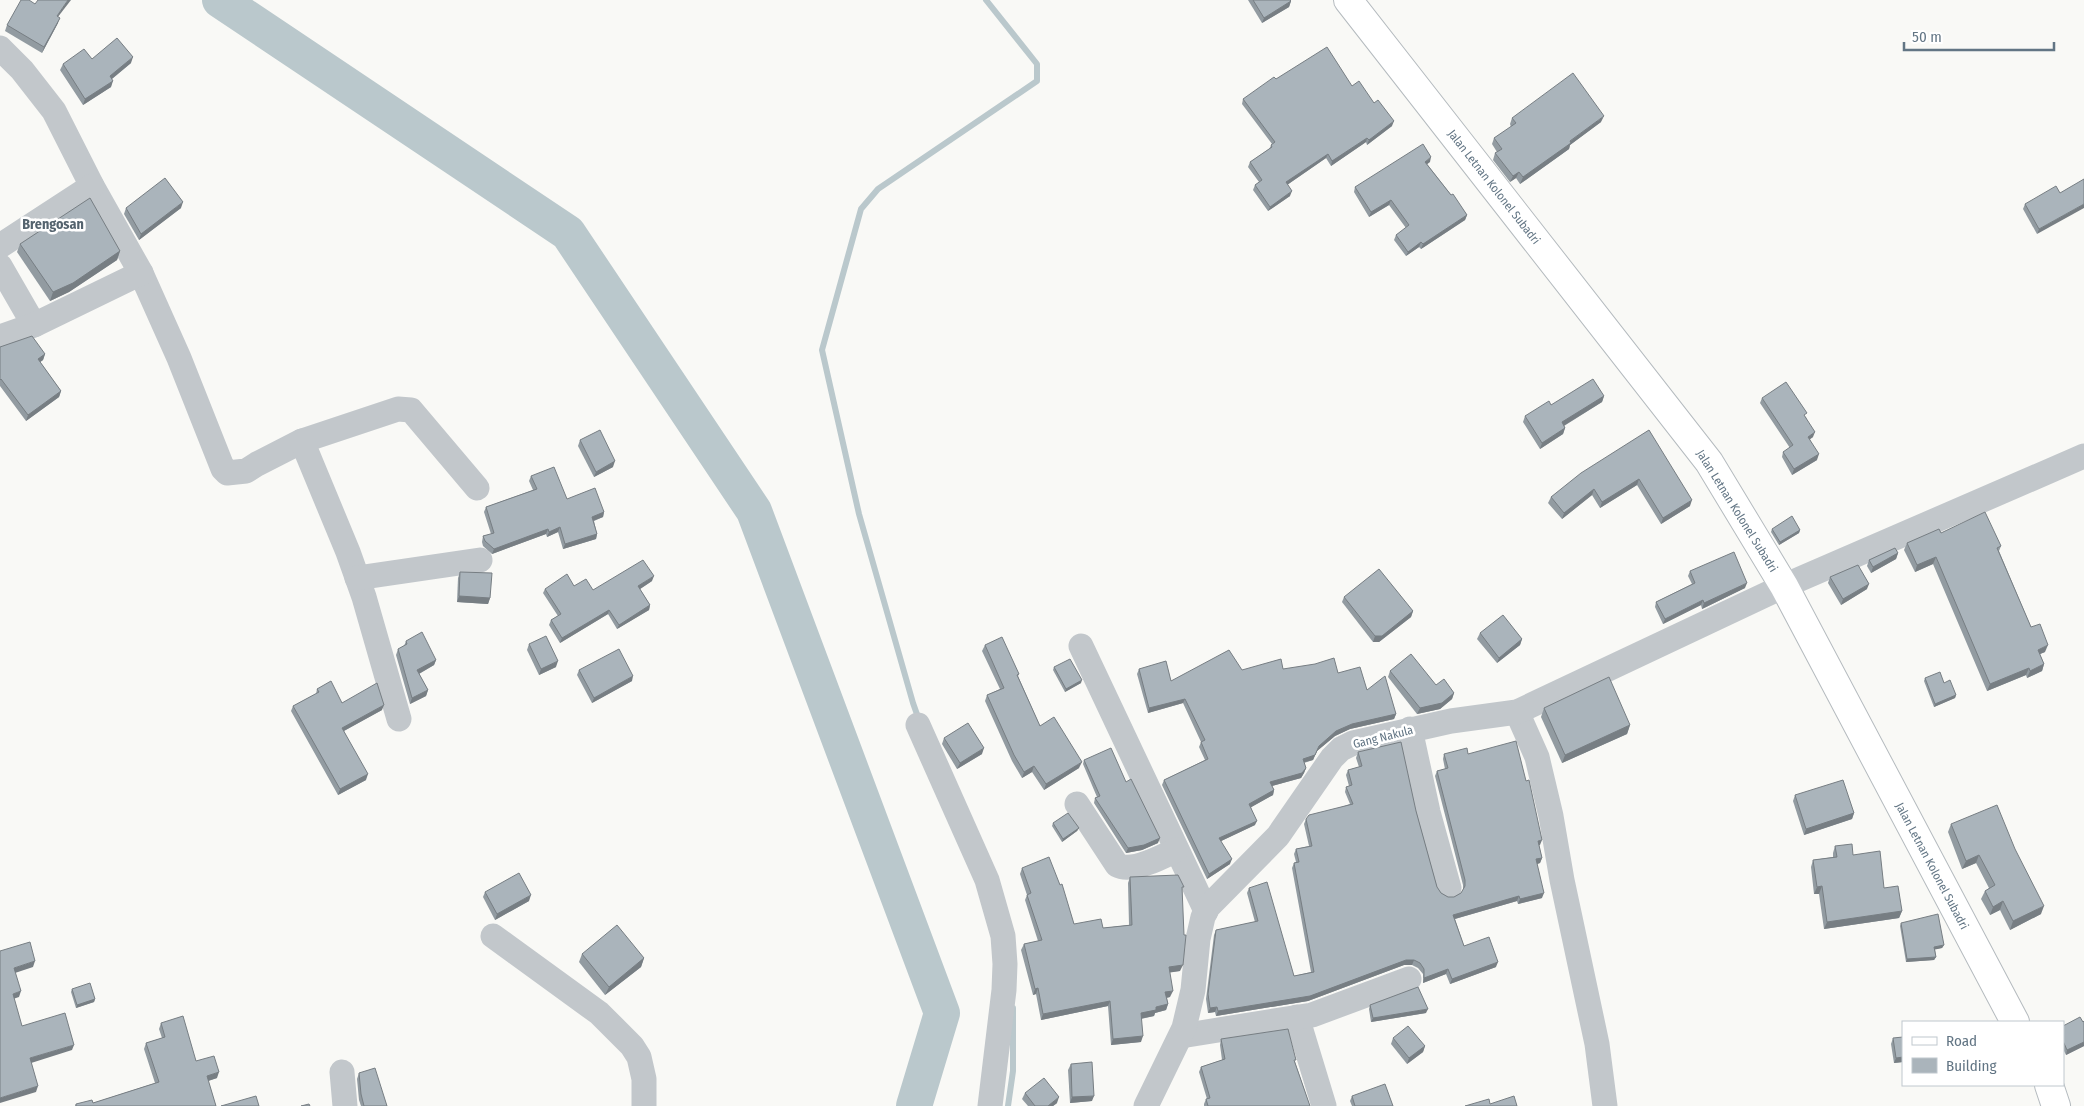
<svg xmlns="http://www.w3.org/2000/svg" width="2084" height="1106" font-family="'Fira Sans Condensed',sans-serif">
<rect width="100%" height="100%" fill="#f9f9f6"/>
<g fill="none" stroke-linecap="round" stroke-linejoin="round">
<g stroke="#bac8cc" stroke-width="6">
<path d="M 919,720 L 913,703 L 859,514 L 822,350 L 861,209 L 878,189 L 1037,81 L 1037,64 L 986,0"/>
<path d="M 1008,1106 L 1013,1071 L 1013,1008"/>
</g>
<path stroke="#bac8cc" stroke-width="36" d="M 220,0 L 568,233 L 754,511 L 942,1013 L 914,1106"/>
<g stroke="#b5bbbf" stroke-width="30">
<g id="major">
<path d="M 1348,0 L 1709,462 L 1784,586 L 2015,1022"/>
<path d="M 2049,1085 L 2056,1106"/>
</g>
</g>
<g stroke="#c2c7cb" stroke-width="25">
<path d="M 0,48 L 22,70 L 54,111 L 92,186 L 141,273 L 179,358 L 223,469 L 227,473 L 246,471 L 257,464 L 302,441 L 398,409 L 411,410 L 477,488"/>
<path d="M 0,246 L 92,186"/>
<path d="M 0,266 L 34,325"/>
<path d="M 0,337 L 34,325 L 141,273"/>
<path d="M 302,441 L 348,552 L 364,597 L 399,719"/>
<path d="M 357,578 L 480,560"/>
<path d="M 1081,646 L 1206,911"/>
<path d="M 1517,712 L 1537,757 L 1551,816 L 1562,880 L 1597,1044 L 1605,1106"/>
<path d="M 918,725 L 987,880 L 1003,936 L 1005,964 L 1004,990 L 990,1106"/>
<path d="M 1410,729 L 1428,812 L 1449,888"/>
<path d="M 1077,804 L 1117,865 C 1132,873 1162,857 1176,850"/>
<path d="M 493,936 L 599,1013 L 632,1046 L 639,1057 L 644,1079 L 644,1106"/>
<path d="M 1297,1017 L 1324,1106"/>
<path d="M 1181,1036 L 1312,1015 L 1409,979"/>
<path d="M 342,1072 L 345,1106"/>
<path d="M 1146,1106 L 1184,1028 L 1193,990 L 1198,939 L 1203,917 L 1208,907 L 1278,836 L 1332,758 L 1341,749 L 1353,743 L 1451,721 L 1517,712 L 1784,586 L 2084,456"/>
</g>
<use href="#major" stroke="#fff" stroke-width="28"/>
</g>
<g fill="#929ba1">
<path d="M 1248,0 L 1290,0 L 1291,1 L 1289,7 L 1262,23 Z"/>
<path d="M 58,17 L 58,23 L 42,53 L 5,31 L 7,25 Z"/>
<path d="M 92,59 L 131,63 L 112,79 L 111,87 L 83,105 L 60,70 L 63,64 Z"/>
<path d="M 1276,79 L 1352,86 L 1374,103 L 1392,126 L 1367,145 L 1366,142 L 1331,166 L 1326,158 L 1287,185 L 1290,196 L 1268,211 L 1253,190 L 1255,185 L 1259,182 L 1248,167 L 1250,162 L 1269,149 L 1272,144 L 1242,104 L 1243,99 Z"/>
<path d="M 1512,118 L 1601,122 L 1570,145 L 1569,149 L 1520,184 L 1516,178 L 1510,182 L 1493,160 L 1495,153 L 1497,152 L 1492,144 L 1494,138 L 1511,127 L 1510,124 Z"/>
<path d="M 1430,162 L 1427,164 L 1467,215 L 1465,220 L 1421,249 L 1419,247 L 1406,256 L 1394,240 L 1396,235 L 1406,228 L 1389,205 L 1369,217 L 1354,192 L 1355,187 Z"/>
<path d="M 2060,193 L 2037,234 L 2023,209 L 2025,204 Z"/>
<path d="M 126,208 L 181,208 L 139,240 L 124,214 Z"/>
<path d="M 20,244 L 120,251 L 117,260 L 69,292 L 50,301 L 17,252 Z"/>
<path d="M 0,347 L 45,354 L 43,360 L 40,362 L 61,391 L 59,397 L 26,421 L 0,386 Z"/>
<path d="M 1604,396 L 1602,402 L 1564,426 L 1565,428 L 1563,434 L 1540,449 L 1523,422 L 1525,416 Z"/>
<path d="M 1762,398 L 1806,417 L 1813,437 L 1810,439 L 1817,460 L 1792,475 L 1782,457 L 1783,452 L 1790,448 L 1760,403 Z"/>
<path d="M 1649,430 L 1690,506 L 1661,524 L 1637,485 L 1600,508 L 1592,495 L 1562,519 L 1548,503 L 1551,497 Z"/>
<path d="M 580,440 L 613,467 L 594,477 L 578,446 Z"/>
<path d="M 531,476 L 567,499 L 604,512 L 603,517 L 594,521 L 597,534 L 596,539 L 563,549 L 558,532 L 547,537 L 546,534 L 492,554 L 483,546 L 482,542 L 483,536 L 491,534 L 484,512 L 486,507 L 533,490 L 529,481 Z"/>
<path d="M 1772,529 L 1800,530 L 1799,533 L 1779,545 L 1771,532 Z"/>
<path d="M 1941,533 L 2001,546 L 1999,551 L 2031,627 L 2045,652 L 2040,654 L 2044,664 L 2042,671 L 2027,678 L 2026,675 L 1987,691 L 1933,564 L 1915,572 L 1904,550 L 1907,543 Z"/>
<path d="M 1898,553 L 1896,559 L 1871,573 L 1867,566 L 1869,560 Z"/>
<path d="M 1690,571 L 1745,588 L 1702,609 L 1701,605 L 1663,624 L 1655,607 L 1656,602 L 1692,584 L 1688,576 Z"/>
<path d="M 460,572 L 490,598 L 488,604 L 457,602 L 458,578 Z"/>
<path d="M 1830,577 L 1867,589 L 1841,605 L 1828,583 Z"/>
<path d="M 652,581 L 640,589 L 650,605 L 649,610 L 617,629 L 608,614 L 560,643 L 549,625 L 551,620 L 558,616 L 543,593 L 545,589 L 574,586 L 593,590 Z"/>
<path d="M 1344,597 L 1413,611 L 1411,617 L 1379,642 L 1373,642 L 1342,602 Z"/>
<path d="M 1480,633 L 1522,639 L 1520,645 L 1497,663 L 1477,639 Z"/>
<path d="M 406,641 L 436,660 L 434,665 L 419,674 L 428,690 L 426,696 L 410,704 L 396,655 L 398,649 L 404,646 Z"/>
<path d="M 529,644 L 556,667 L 539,675 L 527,650 Z"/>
<path d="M 985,645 L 1019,674 L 1018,676 L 1040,726 L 1079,768 L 1044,790 L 1032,772 L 1022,778 L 1012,761 L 985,701 L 987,695 L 1000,689 L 982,651 Z"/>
<path d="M 1054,667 L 1081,683 L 1065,692 L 1053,670 Z"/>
<path d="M 1139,669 L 1171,681 L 1242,670 L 1283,669 L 1338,673 L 1367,690 L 1396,714 L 1394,719 L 1350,729 L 1335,736 L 1317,751 L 1313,760 L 1304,763 L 1306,768 L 1304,773 L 1301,778 L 1272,786 L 1274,790 L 1273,795 L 1251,807 L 1255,825 L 1221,841 L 1230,864 L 1207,879 L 1162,785 L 1164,780 L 1205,760 L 1199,747 L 1201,742 L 1183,703 L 1148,713 L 1137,674 Z"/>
<path d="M 579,670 L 632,681 L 592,703 L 577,675 Z"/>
<path d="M 1390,671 L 1436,685 L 1454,693 L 1452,699 L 1440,709 L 1417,714 L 1388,677 Z"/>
<path d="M 1925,678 L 1944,683 L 1956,695 L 1955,698 L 1934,707 L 1924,681 Z"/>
<path d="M 317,689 L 342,703 L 382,710 L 344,731 L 366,780 L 338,795 L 291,711 L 293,706 L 316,694 Z"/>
<path d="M 1544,708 L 1630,725 L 1627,734 L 1562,763 L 1541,717 Z"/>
<path d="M 944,738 L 982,754 L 957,769 L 942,744 Z"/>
<path d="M 1358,752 L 1416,811 L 1437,887 L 1441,893 L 1448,897 L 1454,897 L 1461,893 L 1463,890 L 1463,885 L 1435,776 L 1437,771 L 1445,769 L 1443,759 L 1444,754 L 1468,754 L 1540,845 L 1539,845 L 1542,858 L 1540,863 L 1537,864 L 1542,898 L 1518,904 L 1517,901 L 1455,919 L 1464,946 L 1496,967 L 1450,984 L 1446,974 L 1423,983 L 1423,974 L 1418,968 L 1412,965 L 1404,965 L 1308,1001 L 1216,1016 L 1215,1012 L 1208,1013 L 1206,999 L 1214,935 L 1216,930 L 1255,922 L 1247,893 L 1249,888 L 1294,976 L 1311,972 L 1292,868 L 1294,863 L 1296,862 L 1294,854 L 1296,849 L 1309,846 L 1304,824 L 1306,819 L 1350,804 L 1345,792 L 1346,787 L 1349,786 L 1346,775 L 1348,770 L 1359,767 L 1356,758 Z"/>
<path d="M 1084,760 L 1126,782 L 1158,843 L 1142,850 L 1126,853 L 1094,803 L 1095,798 L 1097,797 L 1083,764 Z"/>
<path d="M 1795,795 L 1854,813 L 1852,819 L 1804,835 L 1793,801 Z"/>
<path d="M 1053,823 L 1079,828 L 1077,831 L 1062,842 L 1052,826 Z"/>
<path d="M 1951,824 L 2041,914 L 2010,930 L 2000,910 L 1990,915 L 1981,899 L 1985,891 L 1989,888 L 1976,863 L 1962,869 L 1948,832 Z"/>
<path d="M 1835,846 L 1853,855 L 1884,888 L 1902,911 L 1899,918 L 1824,929 L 1819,894 L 1814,894 L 1811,867 L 1813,860 L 1833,857 L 1833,853 Z"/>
<path d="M 1022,868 L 1074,924 L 1103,928 L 1129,925 L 1128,883 L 1130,877 L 1182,890 L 1180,971 L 1170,972 L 1170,997 L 1167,998 L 1168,1004 L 1166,1010 L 1155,1013 L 1154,1016 L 1141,1019 L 1141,1042 L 1111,1045 L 1108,1006 L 1041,1020 L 1036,994 L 1033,995 L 1021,950 L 1024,944 L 1038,941 L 1025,900 L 1027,895 L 1020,874 Z"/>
<path d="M 485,892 L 529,901 L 495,920 L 483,897 Z"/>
<path d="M 1901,923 L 1944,945 L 1942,948 L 1935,949 L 1936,957 L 1934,960 L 1906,962 L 1900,926 Z"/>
<path d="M 582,954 L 644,958 L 641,967 L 605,995 L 579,962 Z"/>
<path d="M 72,989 L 95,999 L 94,1002 L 76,1008 L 71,992 Z"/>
<path d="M 1370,1005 L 1426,1013 L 1371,1022 L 1369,1009 Z"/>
<path d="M 2084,1021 L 2084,1046 L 2066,1055 L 2063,1049 L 2063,1026 Z"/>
<path d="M 161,1023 L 196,1061 L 217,1078 L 208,1081 L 216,1106 L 75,1106 L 76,1104 L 93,1103 L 155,1083 L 144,1049 L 146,1043 L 162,1038 L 159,1029 Z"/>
<path d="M 1393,1038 L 1425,1046 L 1423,1052 L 1407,1064 L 1391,1044 Z"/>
<path d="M 1893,1038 L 1903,1062 L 1894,1063 L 1891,1044 Z"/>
<path d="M 1221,1039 L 1295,1062 L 1310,1106 L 1204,1106 L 1204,1104 L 1206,1099 L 1207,1099 L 1199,1072 L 1201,1067 L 1222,1060 L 1220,1045 Z"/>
<path d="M 1071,1064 L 1092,1101 L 1070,1103 L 1068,1070 Z"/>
<path d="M 359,1073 L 387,1106 L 361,1106 L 359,1100 L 357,1079 Z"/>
<path d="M 1025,1093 L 1057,1103 L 1053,1106 L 1028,1106 L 1022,1099 Z"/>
<path d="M 1352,1096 L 1393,1106 L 1352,1106 L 1350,1101 Z"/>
</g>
<g fill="#777e83">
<path d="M 68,0 L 71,0 L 54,22 L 57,16 Z"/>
<path d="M 1291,1 L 1289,7 L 1262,23 L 1264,18 Z"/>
<path d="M 60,18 L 58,23 L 42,53 L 44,47 Z"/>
<path d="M 133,57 L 131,63 L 108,82 L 110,76 Z"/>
<path d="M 113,81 L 111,87 L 83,105 L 85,99 Z"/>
<path d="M 1604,116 L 1601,122 L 1570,145 L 1569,149 L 1520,184 L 1523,177 Z"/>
<path d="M 1394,121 L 1392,126 L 1367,145 L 1369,140 Z"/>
<path d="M 1367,138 L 1366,142 L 1331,166 L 1332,161 Z"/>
<path d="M 1328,154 L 1326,158 L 1284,187 L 1286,182 Z"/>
<path d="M 1431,157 L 1430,162 L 1423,167 L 1425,162 Z"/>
<path d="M 1519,172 L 1516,178 L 1510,182 L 1513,176 Z"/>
<path d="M 1292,191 L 1290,196 L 1268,211 L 1270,207 Z"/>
<path d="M 1391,200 L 1389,205 L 1369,217 L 1371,212 Z"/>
<path d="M 183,202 L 181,208 L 139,240 L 141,234 Z"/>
<path d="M 2084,204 L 2084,208 L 2037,234 L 2039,229 Z"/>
<path d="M 1467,215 L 1465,220 L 1421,249 L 1423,244 Z"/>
<path d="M 1421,242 L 1419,247 L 1406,256 L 1408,252 Z"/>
<path d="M 120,251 L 117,260 L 69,292 L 50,301 L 53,292 Z"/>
<path d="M 45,354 L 43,360 L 36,365 L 38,359 Z"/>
<path d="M 61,391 L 59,397 L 26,421 L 28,415 Z"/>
<path d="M 1604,396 L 1602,402 L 1560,428 L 1562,422 Z"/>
<path d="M 1565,428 L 1563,434 L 1540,449 L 1542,443 Z"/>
<path d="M 1815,432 L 1813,437 L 1806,442 L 1808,437 Z"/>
<path d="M 1819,454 L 1817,460 L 1792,475 L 1794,469 Z"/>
<path d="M 615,461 L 613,467 L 594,477 L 596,472 Z"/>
<path d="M 1639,479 L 1637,485 L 1600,508 L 1602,502 Z"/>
<path d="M 1594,489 L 1592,495 L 1562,519 L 1564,513 Z"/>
<path d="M 1692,500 L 1690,506 L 1661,524 L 1663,518 Z"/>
<path d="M 604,512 L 603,517 L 590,522 L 592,517 Z"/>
<path d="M 560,527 L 558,532 L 547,537 L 549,532 Z"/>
<path d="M 548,529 L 546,534 L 492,554 L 494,549 Z"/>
<path d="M 1800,530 L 1799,533 L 1779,545 L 1780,542 Z"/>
<path d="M 597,534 L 596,539 L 563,549 L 565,544 Z"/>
<path d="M 1898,553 L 1896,559 L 1871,573 L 1873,567 Z"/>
<path d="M 1936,557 L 1933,564 L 1915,572 L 1917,565 Z"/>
<path d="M 654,576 L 652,581 L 637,591 L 638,586 Z"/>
<path d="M 1747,583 L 1745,588 L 1702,609 L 1704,603 Z"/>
<path d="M 1869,584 L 1867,589 L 1841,605 L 1843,599 Z"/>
<path d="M 459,596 L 490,598 L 488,604 L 457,602 Z"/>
<path d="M 1703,600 L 1701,605 L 1663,624 L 1665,619 Z"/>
<path d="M 650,605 L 649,610 L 617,629 L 619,625 Z"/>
<path d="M 609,610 L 608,614 L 560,643 L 562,638 Z"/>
<path d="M 1413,611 L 1411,617 L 1379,642 L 1373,642 L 1375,636 Z"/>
<path d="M 1522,639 L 1520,645 L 1497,663 L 1499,658 Z"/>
<path d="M 2048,645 L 2045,652 L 2035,656 L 2038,650 Z"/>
<path d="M 436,660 L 434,665 L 415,676 L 417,670 Z"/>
<path d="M 558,661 L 556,667 L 539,675 L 541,669 Z"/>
<path d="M 2044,664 L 2042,671 L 2027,678 L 2030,671 Z"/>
<path d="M 2029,668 L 2026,675 L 1987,691 L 1990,684 Z"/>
<path d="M 633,676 L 632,681 L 592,703 L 594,698 Z"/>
<path d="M 1082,680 L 1081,683 L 1065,692 L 1066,689 Z"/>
<path d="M 428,690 L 426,696 L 410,704 L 412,698 Z"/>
<path d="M 1454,693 L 1452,699 L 1440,709 L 1417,714 L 1420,708 Z"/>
<path d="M 1956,695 L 1955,698 L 1934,707 L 1935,704 Z"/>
<path d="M 1185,699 L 1183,703 L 1148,713 L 1149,708 Z"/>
<path d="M 384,705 L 382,710 L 340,733 L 342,728 Z"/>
<path d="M 1396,714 L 1394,719 L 1350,729 L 1335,736 L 1317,751 L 1313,760 L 1301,763 L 1303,759 L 1319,746 L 1336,731 L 1352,724 Z"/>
<path d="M 1630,725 L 1627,734 L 1562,763 L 1565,755 Z"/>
<path d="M 984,748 L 982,754 L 957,769 L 960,763 Z"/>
<path d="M 1082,762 L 1079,768 L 1044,790 L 1046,784 Z"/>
<path d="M 1034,766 L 1032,772 L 1022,778 L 1024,772 Z"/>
<path d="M 1306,768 L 1304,773 L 1301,778 L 1268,787 L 1270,782 Z"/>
<path d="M 368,774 L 366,780 L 338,795 L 340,789 Z"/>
<path d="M 1274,790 L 1273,795 L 1248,809 L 1249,804 Z"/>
<path d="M 1854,813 L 1852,819 L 1804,835 L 1806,829 Z"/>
<path d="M 1257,821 L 1255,825 L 1217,843 L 1219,838 Z"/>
<path d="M 1079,828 L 1077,831 L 1062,842 L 1063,839 Z"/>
<path d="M 1160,838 L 1158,843 L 1142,850 L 1126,853 L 1128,848 Z"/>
<path d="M 1542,840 L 1540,845 L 1536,846 L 1538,841 Z"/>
<path d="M 1979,855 L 1976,863 L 1962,869 L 1966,861 Z"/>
<path d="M 1542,858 L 1540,863 L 1534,865 L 1536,859 Z"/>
<path d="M 1232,859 L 1230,864 L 1207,879 L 1209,874 Z"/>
<path d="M 1822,886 L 1819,894 L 1814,894 L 1817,887 Z"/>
<path d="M 1544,893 L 1542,898 L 1518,904 L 1520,899 Z"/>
<path d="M 531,895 L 529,901 L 495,920 L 497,914 Z"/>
<path d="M 1519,896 L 1517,901 L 1451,920 L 1453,915 Z"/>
<path d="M 2003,901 L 2000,910 L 1990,915 L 1993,907 Z"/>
<path d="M 2044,906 L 2041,914 L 2010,930 L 2013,921 Z"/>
<path d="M 1902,911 L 1899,918 L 1824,929 L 1827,922 Z"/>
<path d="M 1944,945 L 1942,948 L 1933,950 L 1934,947 Z"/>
<path d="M 1936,957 L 1934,960 L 1906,962 L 1907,959 Z"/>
<path d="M 644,958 L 641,967 L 605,995 L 609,987 Z"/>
<path d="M 1406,960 L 1414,960 L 1412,965 L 1404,965 L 1308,1001 L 1216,1016 L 1218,1011 Z"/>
<path d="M 35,961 L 33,967 L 12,974 L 14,968 Z"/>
<path d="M 1498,962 L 1496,967 L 1450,984 L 1452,979 Z"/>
<path d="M 1183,965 L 1180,971 L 1167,973 L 1169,967 Z"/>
<path d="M 1448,969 L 1446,974 L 1423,983 L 1424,978 Z"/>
<path d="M 1038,988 L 1036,994 L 1033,995 L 1035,989 Z"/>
<path d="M 21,991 L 19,997 L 10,1000 L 13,994 Z"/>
<path d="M 1173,991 L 1170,997 L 1163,998 L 1165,992 Z"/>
<path d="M 95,999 L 94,1002 L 76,1008 L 77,1005 Z"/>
<path d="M 1110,1001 L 1108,1006 L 1041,1020 L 1043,1014 Z"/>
<path d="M 1168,1004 L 1166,1010 L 1155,1013 L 1154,1016 L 1139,1019 L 1141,1013 L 1156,1007 Z"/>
<path d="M 1217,1007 L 1215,1012 L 1208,1013 L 1210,1008 Z"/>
<path d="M 1428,1009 L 1426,1013 L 1371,1022 L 1373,1018 Z"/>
<path d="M 1143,1036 L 1141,1042 L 1111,1045 L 1113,1039 Z"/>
<path d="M 2084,1042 L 2084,1046 L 2066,1055 L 2067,1050 Z"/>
<path d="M 74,1045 L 72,1050 L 28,1064 L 30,1058 Z"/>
<path d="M 1425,1046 L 1423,1052 L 1407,1064 L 1409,1058 Z"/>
<path d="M 1903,1057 L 1903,1062 L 1894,1063 L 1896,1058 Z"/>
<path d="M 219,1072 L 217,1078 L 205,1082 L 207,1076 Z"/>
<path d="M 38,1086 L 36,1092 L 0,1103 L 0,1098 Z"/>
<path d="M 1094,1096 L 1092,1101 L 1070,1103 L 1072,1097 Z"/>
<path d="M 1059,1097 L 1057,1103 L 1053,1106 L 1048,1106 Z"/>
</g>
<g fill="#aab4bb" stroke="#777e83">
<path d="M 21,0 L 29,0 L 35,4 L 38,0 L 68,0 L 57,16 L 60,18 L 44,47 L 7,25 Z"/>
<path d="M 1253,0 L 1290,0 L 1291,1 L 1264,18 Z"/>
<path d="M 117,38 L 133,57 L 110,76 L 113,81 L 85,99 L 63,64 L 84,49 L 92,59 Z"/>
<path d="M 1327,47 L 1352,86 L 1359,81 L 1374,103 L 1378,100 L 1394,121 L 1369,140 L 1367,138 L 1332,161 L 1328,154 L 1286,182 L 1292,191 L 1270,207 L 1255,185 L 1262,180 L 1250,162 L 1272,147 L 1271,145 L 1275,142 L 1243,99 L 1274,77 L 1276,79 Z"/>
<path d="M 1573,73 L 1604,116 L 1570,141 L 1571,143 L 1523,177 L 1519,172 L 1513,176 L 1495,153 L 1502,149 L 1494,138 L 1516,123 L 1512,118 Z"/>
<path d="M 1423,144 L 1431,157 L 1425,162 L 1451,195 L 1453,194 L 1467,215 L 1423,244 L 1421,242 L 1408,252 L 1396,235 L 1409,225 L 1391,200 L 1371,212 L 1355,187 Z"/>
<path d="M 165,178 L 183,202 L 141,234 L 126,208 Z"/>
<path d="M 2084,179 L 2084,204 L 2039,229 L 2025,204 L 2056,186 L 2060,193 Z"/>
<path d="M 90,198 L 120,251 L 73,283 L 53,292 L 20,244 Z"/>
<path d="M 32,336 L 45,354 L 38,359 L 61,391 L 28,415 L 1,379 L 0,380 L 0,347 Z"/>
<path d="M 1593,379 L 1604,396 L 1562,422 L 1565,428 L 1542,443 L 1525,416 L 1549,401 L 1551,405 Z"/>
<path d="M 1786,382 L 1807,413 L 1804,415 L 1815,432 L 1808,437 L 1819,454 L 1794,469 L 1783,452 L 1793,445 L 1762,398 Z"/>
<path d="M 600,430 L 615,461 L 596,472 L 580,440 Z"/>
<path d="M 1649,430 L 1692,500 L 1663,518 L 1639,479 L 1602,502 L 1594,489 L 1564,513 L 1551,497 L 1581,473 Z"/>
<path d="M 554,467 L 567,499 L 595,488 L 604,512 L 592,517 L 597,534 L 565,544 L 560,527 L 549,532 L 548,529 L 494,549 L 485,541 L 483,536 L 494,533 L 486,507 L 537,489 L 531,476 Z"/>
<path d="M 1985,512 L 2001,546 L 1997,548 L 2031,627 L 2040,624 L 2048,645 L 2038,650 L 2044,664 L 2030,671 L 2029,668 L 1990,684 L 1936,557 L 1917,565 L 1907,543 L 1939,529 L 1941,533 Z"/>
<path d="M 1792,516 L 1800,530 L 1780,542 L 1772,529 Z"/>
<path d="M 1895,548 L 1898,553 L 1873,567 L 1869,560 Z"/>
<path d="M 1734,552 L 1747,583 L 1704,603 L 1703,600 L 1665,619 L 1656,602 L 1695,583 L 1690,571 Z"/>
<path d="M 643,560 L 654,576 L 638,586 L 650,605 L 619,625 L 609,610 L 562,638 L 551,620 L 561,614 L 545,589 L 567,574 L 574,586 L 586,579 L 593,590 Z"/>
<path d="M 1858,565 L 1869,584 L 1843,599 L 1830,577 Z"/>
<path d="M 1379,569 L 1413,611 L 1382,636 L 1375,636 L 1344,597 Z"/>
<path d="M 460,572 L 492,573 L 490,598 L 459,596 Z"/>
<path d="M 1503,615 L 1522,639 L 1499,658 L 1480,633 Z"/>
<path d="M 422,632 L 436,660 L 417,670 L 428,690 L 412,698 L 398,649 L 407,644 L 406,641 Z"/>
<path d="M 546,636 L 558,661 L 541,669 L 529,644 Z"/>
<path d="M 1002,637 L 1019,674 L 1017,675 L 1040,726 L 1054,717 L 1082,762 L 1046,784 L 1034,766 L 1024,772 L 1014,755 L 987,695 L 1004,688 L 985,645 Z"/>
<path d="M 619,649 L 633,676 L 594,698 L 579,670 Z"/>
<path d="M 1229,650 L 1242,670 L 1281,659 L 1283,669 L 1315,664 L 1334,658 L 1338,673 L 1360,667 L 1367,690 L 1385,676 L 1396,714 L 1352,724 L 1336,731 L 1319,746 L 1315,755 L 1303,759 L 1306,768 L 1302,773 L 1270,782 L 1274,790 L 1249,804 L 1257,821 L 1219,838 L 1232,859 L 1209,874 L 1164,780 L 1208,759 L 1201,742 L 1205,740 L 1185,699 L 1149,708 L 1139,669 L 1166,661 L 1171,681 Z"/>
<path d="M 1411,654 L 1436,685 L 1444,679 L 1454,693 L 1442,703 L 1420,708 L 1390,671 Z"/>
<path d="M 1070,659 L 1082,680 L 1066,689 L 1054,667 Z"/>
<path d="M 1940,672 L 1944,683 L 1950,680 L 1956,695 L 1935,704 L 1925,678 Z"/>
<path d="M 1609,677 L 1630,725 L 1565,755 L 1544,708 Z"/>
<path d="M 331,681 L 342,703 L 377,683 L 384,705 L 342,728 L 368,774 L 340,789 L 293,706 L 319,692 L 317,689 Z"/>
<path d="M 968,723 L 984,748 L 960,763 L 944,738 Z"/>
<path d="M 1516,741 L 1526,781 L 1529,780 L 1542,840 L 1538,841 L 1542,858 L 1536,859 L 1544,893 L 1520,899 L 1519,896 L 1453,915 L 1464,946 L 1489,937 L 1498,962 L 1452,979 L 1448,969 L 1424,978 L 1424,969 L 1420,963 L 1414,960 L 1406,960 L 1310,996 L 1218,1011 L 1217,1007 L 1210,1008 L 1208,994 L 1216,930 L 1258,921 L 1249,888 L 1267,882 L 1294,976 L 1314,972 L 1294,863 L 1299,862 L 1296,849 L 1312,846 L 1306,819 L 1309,815 L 1353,804 L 1346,787 L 1352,785 L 1348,770 L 1362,766 L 1358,752 L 1401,742 L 1416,811 L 1437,887 L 1441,893 L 1448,897 L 1454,897 L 1461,893 L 1465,886 L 1465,880 L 1437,771 L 1448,768 L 1444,754 L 1467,748 L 1468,754 Z"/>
<path d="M 1111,748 L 1126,782 L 1131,779 L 1160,838 L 1144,845 L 1128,848 L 1095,798 L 1100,796 L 1084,760 Z"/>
<path d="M 1843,780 L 1854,813 L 1806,829 L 1795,795 Z"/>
<path d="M 1997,805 L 2015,849 L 2044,906 L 2013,921 L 2003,901 L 1993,907 L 1985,891 L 1995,885 L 1979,855 L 1966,861 L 1951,824 Z"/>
<path d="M 1068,813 L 1079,828 L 1063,839 L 1053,823 Z"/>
<path d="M 1852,844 L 1853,855 L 1880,851 L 1884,888 L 1898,886 L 1902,911 L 1827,922 L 1822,886 L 1817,887 L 1813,860 L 1837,857 L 1835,846 Z"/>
<path d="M 1049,857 L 1060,885 L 1062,884 L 1074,924 L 1101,919 L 1103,928 L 1132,925 L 1130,877 L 1178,875 L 1184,887 L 1182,887 L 1184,935 L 1186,935 L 1183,965 L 1169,967 L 1173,991 L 1165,992 L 1168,1004 L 1156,1007 L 1156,1010 L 1141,1013 L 1143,1036 L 1113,1039 L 1110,1001 L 1043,1014 L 1038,988 L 1035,989 L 1024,944 L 1042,940 L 1027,895 L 1031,893 L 1022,868 Z"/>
<path d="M 519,873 L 531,895 L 497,914 L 485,892 Z"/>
<path d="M 1938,914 L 1944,945 L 1934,947 L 1936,957 L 1907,959 L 1901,923 Z"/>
<path d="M 617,925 L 644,958 L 609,987 L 582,954 Z"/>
<path d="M 30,942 L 35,961 L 14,968 L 21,991 L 13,994 L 22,1026 L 65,1013 L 74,1045 L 30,1058 L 38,1086 L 0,1098 L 0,951 Z"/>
<path d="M 90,983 L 95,999 L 77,1005 L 72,989 Z"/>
<path d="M 1418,987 L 1428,1009 L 1373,1018 L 1370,1005 Z"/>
<path d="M 183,1016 L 196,1061 L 214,1056 L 219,1072 L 207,1076 L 216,1106 L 76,1106 L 76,1104 L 92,1100 L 93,1103 L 159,1082 L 146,1043 L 165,1037 L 161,1023 Z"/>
<path d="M 2080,1017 L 2083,1022 L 2084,1021 L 2084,1042 L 2067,1050 L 2063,1041 L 2063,1026 Z"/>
<path d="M 1408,1026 L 1425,1046 L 1409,1058 L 1393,1038 Z"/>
<path d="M 1288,1029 L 1296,1060 L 1294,1060 L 1310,1106 L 1208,1106 L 1206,1099 L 1210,1098 L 1201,1067 L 1225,1059 L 1221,1039 Z"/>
<path d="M 1903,1037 L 1903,1057 L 1896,1058 L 1893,1038 Z"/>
<path d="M 1092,1062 L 1094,1096 L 1072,1097 L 1071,1064 Z"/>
<path d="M 375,1068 L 387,1106 L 364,1106 L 361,1094 L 359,1073 Z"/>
<path d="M 1044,1078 L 1059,1097 L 1048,1106 L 1035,1106 L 1025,1093 Z"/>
<path d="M 1385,1084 L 1393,1106 L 1355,1106 L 1352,1096 Z"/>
<path d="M 256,1096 L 259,1106 L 221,1106 Z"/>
<path d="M 1514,1096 L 1517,1106 L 1465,1106 L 1489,1099 L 1490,1104 Z"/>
<path d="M 309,1104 L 310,1106 L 301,1106 Z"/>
</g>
<g text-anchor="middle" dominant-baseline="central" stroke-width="5" stroke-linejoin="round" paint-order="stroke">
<g font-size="12" fill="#627584" stroke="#fff">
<text transform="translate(1494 187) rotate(52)">Jalan Letnan Kolonel Subadri</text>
<text transform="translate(1737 511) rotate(58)">Jalan Letnan Kolonel Subadri</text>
<text transform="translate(1383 737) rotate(-14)">Gang Nakula</text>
<text transform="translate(1932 866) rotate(62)">Jalan Letnan Kolonel Subadri</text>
</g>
<g font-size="14" font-weight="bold" fill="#54636e" stroke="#fff">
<text x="53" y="224">Brengosan</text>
</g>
</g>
<rect x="1902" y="1021" width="162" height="65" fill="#ffffff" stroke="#c0c8ce"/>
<rect x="1912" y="1037" width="25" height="8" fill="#ffffff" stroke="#c0c8ce"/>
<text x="1946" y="1046" font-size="15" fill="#627584">Road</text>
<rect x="1912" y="1058" width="25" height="15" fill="#aab4bb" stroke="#c0c8ce"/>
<text x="1946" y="1071" font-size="15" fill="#627584">Building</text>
<path d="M1904 42v8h150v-8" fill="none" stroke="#627584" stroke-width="2.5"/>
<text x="1912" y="42" font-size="15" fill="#627584" stroke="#ffffff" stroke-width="4" paint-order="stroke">50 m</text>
</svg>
